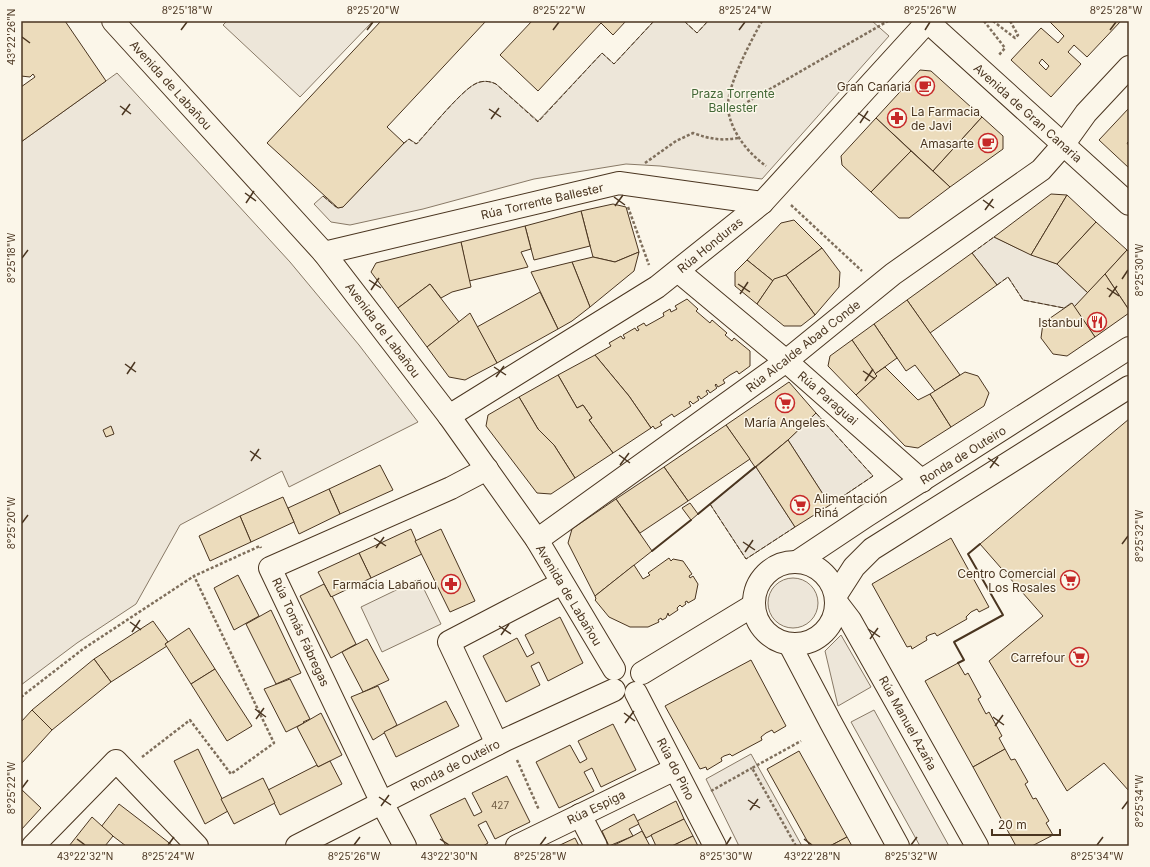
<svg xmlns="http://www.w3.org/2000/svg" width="1150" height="867" font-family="Inter,sans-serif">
<rect width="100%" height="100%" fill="#fbf6e9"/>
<g fill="#ede6d9" stroke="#887966">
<path d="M 227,21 L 373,21 L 300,97 L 223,25 Z"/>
<path d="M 654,21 L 684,21 L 697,33 L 708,21 L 872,21 L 889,36 L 762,179 L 660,166 L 626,164 L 534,179 L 423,209 L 350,225 L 331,222 L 314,204 L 323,196 L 337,208 L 343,207 L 404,143 L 409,139 L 417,144 C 429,130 461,91 475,84 C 482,80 490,81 496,84 L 538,121 L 602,53 L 614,64 Z"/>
<path d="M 117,73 L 290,262 L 359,345 L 418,422 L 289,487 L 282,471 L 180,525 L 136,604 L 77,643 L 21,685 L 21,142 Z"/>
<path d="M 994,237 L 1019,249 L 1057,264 L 1088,293 L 1074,307 L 1071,303 L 1064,308 L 1023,300 L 1008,277 L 997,285 L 972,253 Z"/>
<path d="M 816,413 L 873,476 L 830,505 L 788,440 Z"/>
<path d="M 756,467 L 795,527 L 746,559 L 710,504 Z"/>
<circle cx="793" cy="603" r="25"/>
<path d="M 419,579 L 441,624 L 382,652 L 361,607 Z"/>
<path d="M 841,635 L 871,687 L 838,706 L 825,651 Z"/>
<path d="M 874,710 L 949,846 L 920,846 L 851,722 Z"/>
<path d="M 751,754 L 802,846 L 739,846 L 706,779 Z"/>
</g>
<g fill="#ecdcbc" stroke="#4a3520" fill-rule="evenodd">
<path d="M 21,21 L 65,21 L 106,81 L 21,142 L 21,87 L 35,77 L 33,74 L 30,77 L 21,76 Z"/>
<path d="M 381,21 L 486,21 L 387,127 L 404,143 L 343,207 L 338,208 L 267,143 Z"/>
<path d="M 532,21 L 626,21 L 613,35 L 601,23 L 538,91 L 500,55 Z"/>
<path d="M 1049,21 L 1121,21 L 1087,57 L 1074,45 L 1068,52 L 1081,64 L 1051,97 L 1011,60 L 1041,28 L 1058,43 L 1064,36 ZM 1042,59 L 1049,66 L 1046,70 L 1039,63 Z"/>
<path d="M 920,70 L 931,71 L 982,117 L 933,171 L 876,118 Z"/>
<path d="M 1129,108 L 1129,141 L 1127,143 L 1129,146 L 1129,168 L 1099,140 Z"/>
<path d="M 982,117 L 1003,136 L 1003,149 L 950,187 L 933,171 Z"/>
<path d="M 876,118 L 911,151 L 871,192 L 842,165 L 841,156 Z"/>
<path d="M 911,151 L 950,187 L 909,218 L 899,218 L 871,192 Z"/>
<path d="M 1051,194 L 1067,195 L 1031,255 L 994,237 Z"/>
<path d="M 1067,195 L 1096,222 L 1057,264 L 1031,255 Z"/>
<path d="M 613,204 L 626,207 L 639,252 L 615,262 L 593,257 L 581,211 Z"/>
<path d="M 581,211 L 590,246 L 534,260 L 525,226 Z"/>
<path d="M 794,220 L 822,248 L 786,275 L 773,281 L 747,260 L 781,223 Z"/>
<path d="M 1096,222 L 1127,250 L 1088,293 L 1057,264 Z"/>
<path d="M 525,226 L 531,249 L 521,252 L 528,267 L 469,281 L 461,242 Z"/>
<path d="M 461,242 L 471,287 L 452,292 L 441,298 L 430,284 L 398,308 L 371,272 L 376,263 Z"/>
<path d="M 822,248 L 840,272 L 839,287 L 815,315 L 786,275 Z"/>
<path d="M 1127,250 L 1129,252 L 1129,310 L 1105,274 Z"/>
<path d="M 639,252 L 634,271 L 590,307 L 572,262 L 593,257 L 615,262 Z"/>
<path d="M 972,253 L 997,285 L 930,333 L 907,300 Z"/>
<path d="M 747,260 L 773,281 L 757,304 L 735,286 L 735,272 Z"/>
<path d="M 572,262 L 590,307 L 572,321 L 558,329 L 531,272 Z"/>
<path d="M 1105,274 L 1129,310 L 1129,313 L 1095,337 L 1074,307 Z"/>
<path d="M 786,275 L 815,315 L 801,326 L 784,326 L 757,304 L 774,279 Z"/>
<path d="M 430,284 L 459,322 L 427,347 L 398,308 Z"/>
<path d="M 540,292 L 558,329 L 497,363 L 477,327 Z"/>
<path d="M 687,299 L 698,309 L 696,311 L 710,323 L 712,320 L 727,333 L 725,335 L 732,341 L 734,338 L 750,351 L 750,366 L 739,374 L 737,371 L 730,375 L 723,380 L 725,383 L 718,387 L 716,384 L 715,385 L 717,388 L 710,393 L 708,390 L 706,391 L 708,394 L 701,399 L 699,396 L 697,397 L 699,400 L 693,404 L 690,401 L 689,403 L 691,406 L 674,417 L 672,414 L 660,422 L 662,425 L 655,429 L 653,426 L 651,428 L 629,396 L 595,355 L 611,346 L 609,343 L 621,336 L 623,339 L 625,338 L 623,335 L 635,328 L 637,331 L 639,330 L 637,327 L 644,323 L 646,326 L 664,316 L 663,313 L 670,309 L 671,312 L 677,309 L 675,306 Z"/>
<path d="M 907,300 L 960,375 L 935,391 L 915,365 L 906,371 L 874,324 Z"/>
<path d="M 1072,303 L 1095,337 L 1067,356 L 1053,354 L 1041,338 L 1043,323 Z"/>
<path d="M 470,313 L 497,363 L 465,380 L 449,377 L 427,347 Z"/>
<path d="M 874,324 L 897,358 L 875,374 L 852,340 Z"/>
<path d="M 852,340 L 877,376 L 856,395 L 828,366 L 830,356 Z"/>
<path d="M 595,355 L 629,396 L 651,428 L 613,453 L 589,420 L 592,418 L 583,405 L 577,408 L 558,375 Z"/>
<path d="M 885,367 L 918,400 L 930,394 L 951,427 L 918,448 L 905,446 L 856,395 L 877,376 L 875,374 Z"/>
<path d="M 965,372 L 978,376 L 989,393 L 984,406 L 951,427 L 930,394 Z"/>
<path d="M 558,375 L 577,408 L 583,405 L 592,418 L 589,420 L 613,453 L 575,478 L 554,445 L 538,429 L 519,397 Z"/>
<path d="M 789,382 L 816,413 L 788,440 L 755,467 L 726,425 Z"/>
<path d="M 519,397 L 538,429 L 554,445 L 575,478 L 551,494 L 537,493 L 486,426 L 488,415 Z"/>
<path d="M 1129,419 L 1129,791 L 1104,763 L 1067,791 L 989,661 L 1043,616 L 980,544 Z"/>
<path d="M 726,425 L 750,459 L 688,501 L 664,467 Z"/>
<path d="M 111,426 L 114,434 L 106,437 L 103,430 Z"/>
<path d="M 788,440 L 830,505 L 795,527 L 756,467 Z"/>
<path d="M 380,465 L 393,490 L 340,514 L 329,489 Z"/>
<path d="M 664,467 L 688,501 L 640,533 L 616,499 Z"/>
<path d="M 329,489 L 340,514 L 299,534 L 288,508 Z"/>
<path d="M 283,497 L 294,522 L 251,542 L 240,516 Z"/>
<path d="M 616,499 L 652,551 L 595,596 L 568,543 L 572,529 Z"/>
<path d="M 690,503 L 698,514 L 691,520 L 682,508 Z"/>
<path d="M 240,516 L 251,542 L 210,561 L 199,536 Z"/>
<path d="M 411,529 L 422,554 L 371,578 L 359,553 Z"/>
<path d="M 441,529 L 475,601 L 450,612 L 415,541 Z"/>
<path d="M 951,538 L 989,607 L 979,612 L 977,609 L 971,612 L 966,617 L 967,619 L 937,636 L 935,633 L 929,635 L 926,637 L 927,640 L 912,649 L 911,646 L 907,647 L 872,584 Z"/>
<path d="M 359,553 L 371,578 L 331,597 L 318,572 Z"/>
<path d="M 669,558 L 671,561 L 673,559 L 683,561 L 692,574 L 689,576 L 690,578 L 693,576 L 698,584 L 695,599 L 688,603 L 687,601 L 685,602 L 686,604 L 682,607 L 680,605 L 677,608 L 678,610 L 669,616 L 668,613 L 666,618 L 662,620 L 661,618 L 658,620 L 659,622 L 648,627 L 630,627 L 609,617 L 595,600 L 596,599 L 595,596 L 634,565 L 643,579 L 650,575 L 648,573 Z"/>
<path d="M 238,575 L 259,616 L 234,630 L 214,588 Z"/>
<path d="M 324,584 L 331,597 L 332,596 L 356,644 L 331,658 L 300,596 Z"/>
<path d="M 271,610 L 301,673 L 276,684 L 246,624 Z"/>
<path d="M 560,617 L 583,663 L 548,681 L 539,662 L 531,666 L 540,685 L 506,702 L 483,656 L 517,638 L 527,657 L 534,653 L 525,635 Z"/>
<path d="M 153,621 L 168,642 L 165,644 L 167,646 L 111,682 L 94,659 Z"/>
<path d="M 189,628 L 215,669 L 191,684 L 165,644 Z"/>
<path d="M 367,639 L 389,680 L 363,692 L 342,652 Z"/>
<path d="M 94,659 L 111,682 L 52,730 L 32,710 Z"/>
<path d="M 751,660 L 786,726 L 774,733 L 772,730 L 766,733 L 761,737 L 762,740 L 732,756 L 730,754 L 724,756 L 721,758 L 722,761 L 707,770 L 706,767 L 700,769 L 665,706 Z"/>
<path d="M 958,663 L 965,675 L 968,673 L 981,697 L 978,699 L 986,714 L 989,712 L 1002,736 L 999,738 L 1005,749 L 973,767 L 925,681 Z"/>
<path d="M 215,669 L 252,726 L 227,741 L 191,684 Z"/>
<path d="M 290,679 L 310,719 L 303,722 L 304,723 L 286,732 L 264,689 Z"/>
<path d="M 378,686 L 397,725 L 373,740 L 351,697 Z"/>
<path d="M 446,701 L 459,726 L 396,757 L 384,732 Z"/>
<path d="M 32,710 L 52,730 L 21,764 L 21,722 Z"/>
<path d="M 321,713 L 342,755 L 318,767 L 297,727 Z"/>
<path d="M 613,724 L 636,770 L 601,787 L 592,768 L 584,772 L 594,791 L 559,808 L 536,762 L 570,745 L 580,763 L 587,759 L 578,741 Z"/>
<path d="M 198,749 L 228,811 L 205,824 L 174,761 Z"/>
<path d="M 1005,749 L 1011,760 L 1015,759 L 1028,782 L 1025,784 L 1033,799 L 1036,798 L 1049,821 L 1046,823 L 1053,835 L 1032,846 L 1016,846 L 973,767 Z"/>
<path d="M 799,751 L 847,837 L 830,846 L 810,846 L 767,769 Z"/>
<path d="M 330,761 L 342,784 L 280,815 L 268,790 L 317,765 L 318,767 Z"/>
<path d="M 507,776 L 530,822 L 495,839 L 486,821 L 478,825 L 488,843 L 483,846 L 446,846 L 430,815 L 465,798 L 474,816 L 482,812 L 472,793 Z"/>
<path d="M 263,778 L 275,803 L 234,824 L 221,799 Z"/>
<path d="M 21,789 L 41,808 L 21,830 Z"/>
<path d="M 676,801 L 684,819 L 646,838 L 637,821 Z"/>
<path d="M 119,804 L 149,827 L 173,846 L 126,846 L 101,827 Z"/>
<path d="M 634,814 L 639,824 L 629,829 L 633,836 L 609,846 L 602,831 Z"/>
<path d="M 92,817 L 113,836 L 105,846 L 69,846 Z"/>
<path d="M 684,819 L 693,836 L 672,846 L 656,846 L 651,835 Z"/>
<path d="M 642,831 L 650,846 L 612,846 L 633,836 Z"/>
<path d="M 693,836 L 698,846 L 672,846 Z"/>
<path d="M 847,837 L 852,846 L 830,846 Z"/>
<path d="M 575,838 L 579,846 L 558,846 Z"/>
</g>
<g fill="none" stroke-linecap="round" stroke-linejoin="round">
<g stroke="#4a3520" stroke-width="24">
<g id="minor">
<path d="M 113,21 L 324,253 L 449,416 L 537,540 L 614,669"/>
<path d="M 927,21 L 1129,204"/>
<path d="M 324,253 L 619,183 L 762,203"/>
<path d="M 678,271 L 786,361 L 922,481"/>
<path d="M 449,416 L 657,287 L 762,203 L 928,21"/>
<path d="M 537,540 L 786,361 L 893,274 L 1041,170 L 1063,145 L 1086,113 L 1129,67"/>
<circle cx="795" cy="603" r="41"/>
<path d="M 797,562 L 866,516 L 1129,348"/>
<path d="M 836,595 L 854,567 L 872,549 L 1129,387"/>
<path d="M 837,603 L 850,620 L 977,846"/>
<path d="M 790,645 L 831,723 L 898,846"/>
<path d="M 642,673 L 754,605"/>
<path d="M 636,693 L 715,846"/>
<path d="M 497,744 L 449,642 L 562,583"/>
<path d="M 580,815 L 596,846"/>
<path d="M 33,846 L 116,761 L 197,846"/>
<path d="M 297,846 L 507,739 L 614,690"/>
<path d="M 405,846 L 382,803 L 270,568 L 451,488 L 487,469"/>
<path d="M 517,846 L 675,769"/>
</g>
</g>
<g stroke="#7f6f5c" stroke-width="2.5" stroke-dasharray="3 2" stroke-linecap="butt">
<path d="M 762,21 C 751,41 726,87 728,109 C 731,132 748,153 766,166"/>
<path d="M 984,21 L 1005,48 L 999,55"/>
<path d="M 993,21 L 1015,38 L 1018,35 L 1010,21"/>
<path d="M 730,112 L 888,21"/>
<path d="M 645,163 L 676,141 L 693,133 C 710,139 721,141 738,138"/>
<path d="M 791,205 L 862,271"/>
<path d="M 628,207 L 649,265"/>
<path d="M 21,697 L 83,649 L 194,576"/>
<path d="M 142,757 L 190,720 L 231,774 L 274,743 L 194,576 L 260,546 L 261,548"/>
<path d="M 517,760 L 539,810"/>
<path d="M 711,791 L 752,768"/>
<path d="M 796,846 L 752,768 L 801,741"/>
</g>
<use href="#minor" stroke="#fbf6e9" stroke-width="22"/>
<g stroke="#4a3520" stroke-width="1" stroke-dasharray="5 2" stroke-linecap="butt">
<path d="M 684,21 L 697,33 L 708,21"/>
<path d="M 403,144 L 409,139 L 416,144 C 429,131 461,91 475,84 C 482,80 490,81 496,84 L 538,122 L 602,53 L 614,64 L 654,21"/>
<path d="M 323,196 L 336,207"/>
<path d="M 972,253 L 994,237"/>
<path d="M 997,285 L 1008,277 L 1023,300 L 1064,308"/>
<path d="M 816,413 L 873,476 L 830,505"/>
<path d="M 710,504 L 746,559 L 795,527"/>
</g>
<g stroke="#4a3520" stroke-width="2">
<path d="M 698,514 L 755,467"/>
<path d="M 652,551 L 691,520"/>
<path d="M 958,663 L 964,660 L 954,642 L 1003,615 L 968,554 L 980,544"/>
</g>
</g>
<path fill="none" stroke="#4a3520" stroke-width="1.5" d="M 181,30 L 187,22M 367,30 L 373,22M 553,30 L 559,22M 739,30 L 745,22M 925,30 L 930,22M 1110,30 L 1116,22M 22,37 L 30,43M 120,106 L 131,114M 489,109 L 501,117M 858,113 L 870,121M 122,115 L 130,104M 491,119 L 499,108M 860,123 L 868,111M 245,193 L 256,201M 614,197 L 625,205M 983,200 L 994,208M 246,203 L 254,191M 615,206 L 623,195M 985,210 L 993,199M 22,258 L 28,250M 1122,279 L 1128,270M 369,280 L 381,288M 738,284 L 750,292M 1107,288 L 1119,296M 371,290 L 379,278M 740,294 L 748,282M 1109,297 L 1117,286M 125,364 L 136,372M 494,367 L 506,375M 863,371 L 875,379M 127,374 L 135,362M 496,377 L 504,366M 865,381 L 873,369M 250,451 L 261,459M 619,455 L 630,463M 988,458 L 999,466M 251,461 L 259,449M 620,465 L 629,453M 990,468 L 998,457M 22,523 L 28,515M 374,538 L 386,546M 743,542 L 755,550M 1122,544 L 1128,536M 376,548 L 384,537M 745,552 L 753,540M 130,622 L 141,630M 499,626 L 511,634M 868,629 L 880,637M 132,632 L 140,620M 501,635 L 509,624M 870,639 L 878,628M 255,709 L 266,717M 624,713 L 635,721M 993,717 L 1004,725M 256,719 L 264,708M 625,723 L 634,711M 995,726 L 1003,715M 22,788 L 28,780M 379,797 L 391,805M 748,800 L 760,808M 381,806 L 389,795M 1122,809 L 1128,801M 750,810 L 758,799M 77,839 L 85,845M 440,839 L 449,845M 804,839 L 812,845M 168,845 L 174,837M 354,845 L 360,837M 540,845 L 546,837M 726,845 L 731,837M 911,845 L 917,837M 1097,845 L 1103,837"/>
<defs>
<g id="cafe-ring" transform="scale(1)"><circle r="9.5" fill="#fbf6e9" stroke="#c62828" stroke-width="1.5"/><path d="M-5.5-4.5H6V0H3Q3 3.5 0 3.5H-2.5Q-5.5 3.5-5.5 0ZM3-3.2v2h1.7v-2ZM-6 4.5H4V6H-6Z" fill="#c62828"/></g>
<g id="pharmacy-ring" transform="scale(1)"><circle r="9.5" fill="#fbf6e9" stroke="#c62828" stroke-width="1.5"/><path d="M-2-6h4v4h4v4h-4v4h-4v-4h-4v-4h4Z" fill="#c62828"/></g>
<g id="restaurant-ring" transform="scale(1)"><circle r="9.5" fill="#fbf6e9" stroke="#c62828" stroke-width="1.5"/><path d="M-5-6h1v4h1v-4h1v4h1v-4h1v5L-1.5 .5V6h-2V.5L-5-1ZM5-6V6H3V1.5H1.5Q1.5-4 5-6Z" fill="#c62828"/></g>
<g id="supermarket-ring" transform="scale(1)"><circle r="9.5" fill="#fbf6e9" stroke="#c62828" stroke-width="1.5"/><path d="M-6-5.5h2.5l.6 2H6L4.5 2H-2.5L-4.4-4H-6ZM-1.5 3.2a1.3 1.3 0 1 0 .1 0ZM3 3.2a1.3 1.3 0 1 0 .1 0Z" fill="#c62828"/></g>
</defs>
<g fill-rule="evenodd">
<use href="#cafe-ring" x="925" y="86"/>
<use href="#pharmacy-ring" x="897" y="118"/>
<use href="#cafe-ring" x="988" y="143"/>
<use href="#restaurant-ring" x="1097" y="322"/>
<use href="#supermarket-ring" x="785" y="403"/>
<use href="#supermarket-ring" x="800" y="505"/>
<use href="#supermarket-ring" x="1070" y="580"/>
<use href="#pharmacy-ring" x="451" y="584"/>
<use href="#supermarket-ring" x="1079" y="657"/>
</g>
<g text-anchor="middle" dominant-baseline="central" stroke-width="3" stroke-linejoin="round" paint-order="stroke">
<g font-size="10" fill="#725f47">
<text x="500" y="805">427</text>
</g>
<g font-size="12" fill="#4a3520" stroke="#fbf6e9">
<text transform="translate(171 85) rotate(48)">Avenida de Labañou</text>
<text transform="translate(1028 113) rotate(42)">Avenida de Gran Canaria</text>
<text transform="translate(542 201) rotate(-13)">Rúa Torrente Ballester</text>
<text transform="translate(710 245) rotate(-39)">Rúa Honduras</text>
<text transform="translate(383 330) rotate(53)">Avenida de Labañou</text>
<text transform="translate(803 346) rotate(-38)">Rúa Alcalde Abad Conde</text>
<text transform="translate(828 398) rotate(41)">Rúa Paraguai</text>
<text transform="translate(963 455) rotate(-32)">Ronda de Outeiro</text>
<text transform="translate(569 595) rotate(59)">Avenida de Labañou</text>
<text transform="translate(301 632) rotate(65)">Rúa Tomás Fábregas</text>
<text transform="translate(908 723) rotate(61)">Rúa Manuel Azaña</text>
<text transform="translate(455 765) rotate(-27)">Ronda de Outeiro</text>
<text transform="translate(676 769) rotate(63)">Rúa do Pino</text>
<text transform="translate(596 807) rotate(-26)">Rúa Espiga</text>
</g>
<g font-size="12" fill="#4a3520" stroke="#fbf6e9" text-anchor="end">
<text x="911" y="86">Gran Canaria</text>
<text x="911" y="111" text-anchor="start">La Farmacia<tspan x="911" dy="14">de Javi</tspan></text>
<text x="974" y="143">Amasarte</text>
<text x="1083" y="322">Istanbul</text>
<text x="785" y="422" text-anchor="middle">María Angeles</text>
<text x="814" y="498" text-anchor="start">Alimentación<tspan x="814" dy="14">Riná</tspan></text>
<text x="1056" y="573">Centro Comercial<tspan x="1056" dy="14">Los Rosales</tspan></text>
<text x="437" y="584">Farmacia Labañou</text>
<text x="1065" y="657">Carrefour</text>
</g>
<g font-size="12" fill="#436837" stroke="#fbf6e9">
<text x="733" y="93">Praza Torrente<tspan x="733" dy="14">Ballester</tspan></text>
</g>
</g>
<rect width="1150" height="867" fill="none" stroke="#fbf6e9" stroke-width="44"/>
<path d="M992 829v6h68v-6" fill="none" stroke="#4a3520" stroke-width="2"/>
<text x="998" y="829" font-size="12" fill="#4a3520" stroke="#fbf6e9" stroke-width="3" paint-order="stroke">20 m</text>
<rect x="22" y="22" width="1106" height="823" fill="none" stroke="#4a3520" stroke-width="1.5"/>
<g font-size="10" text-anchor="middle" fill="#4a3520">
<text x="187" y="14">8°25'18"W</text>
<text x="373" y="14">8°25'20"W</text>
<text x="559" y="14">8°25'22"W</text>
<text x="745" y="14">8°25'24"W</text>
<text x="930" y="14">8°25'26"W</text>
<text x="1116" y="14">8°25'28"W</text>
<text transform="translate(11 37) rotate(-90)" y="4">43°22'26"N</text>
<text transform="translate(11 258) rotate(-90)" y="4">8°25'18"W</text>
<text transform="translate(1139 270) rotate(-90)" y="4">8°25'30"W</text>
<text transform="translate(11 523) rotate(-90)" y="4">8°25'20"W</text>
<text transform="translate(1139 536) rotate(-90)" y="4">8°25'32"W</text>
<text transform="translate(11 788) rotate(-90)" y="4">8°25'22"W</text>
<text transform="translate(1139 801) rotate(-90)" y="4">8°25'34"W</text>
<text x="85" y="860">43°22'32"N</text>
<text x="168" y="860">8°25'24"W</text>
<text x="354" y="860">8°25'26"W</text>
<text x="449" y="860">43°22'30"N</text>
<text x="540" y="860">8°25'28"W</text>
<text x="726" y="860">8°25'30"W</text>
<text x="812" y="860">43°22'28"N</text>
<text x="911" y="860">8°25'32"W</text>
<text x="1097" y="860">8°25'34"W</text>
</g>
</svg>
